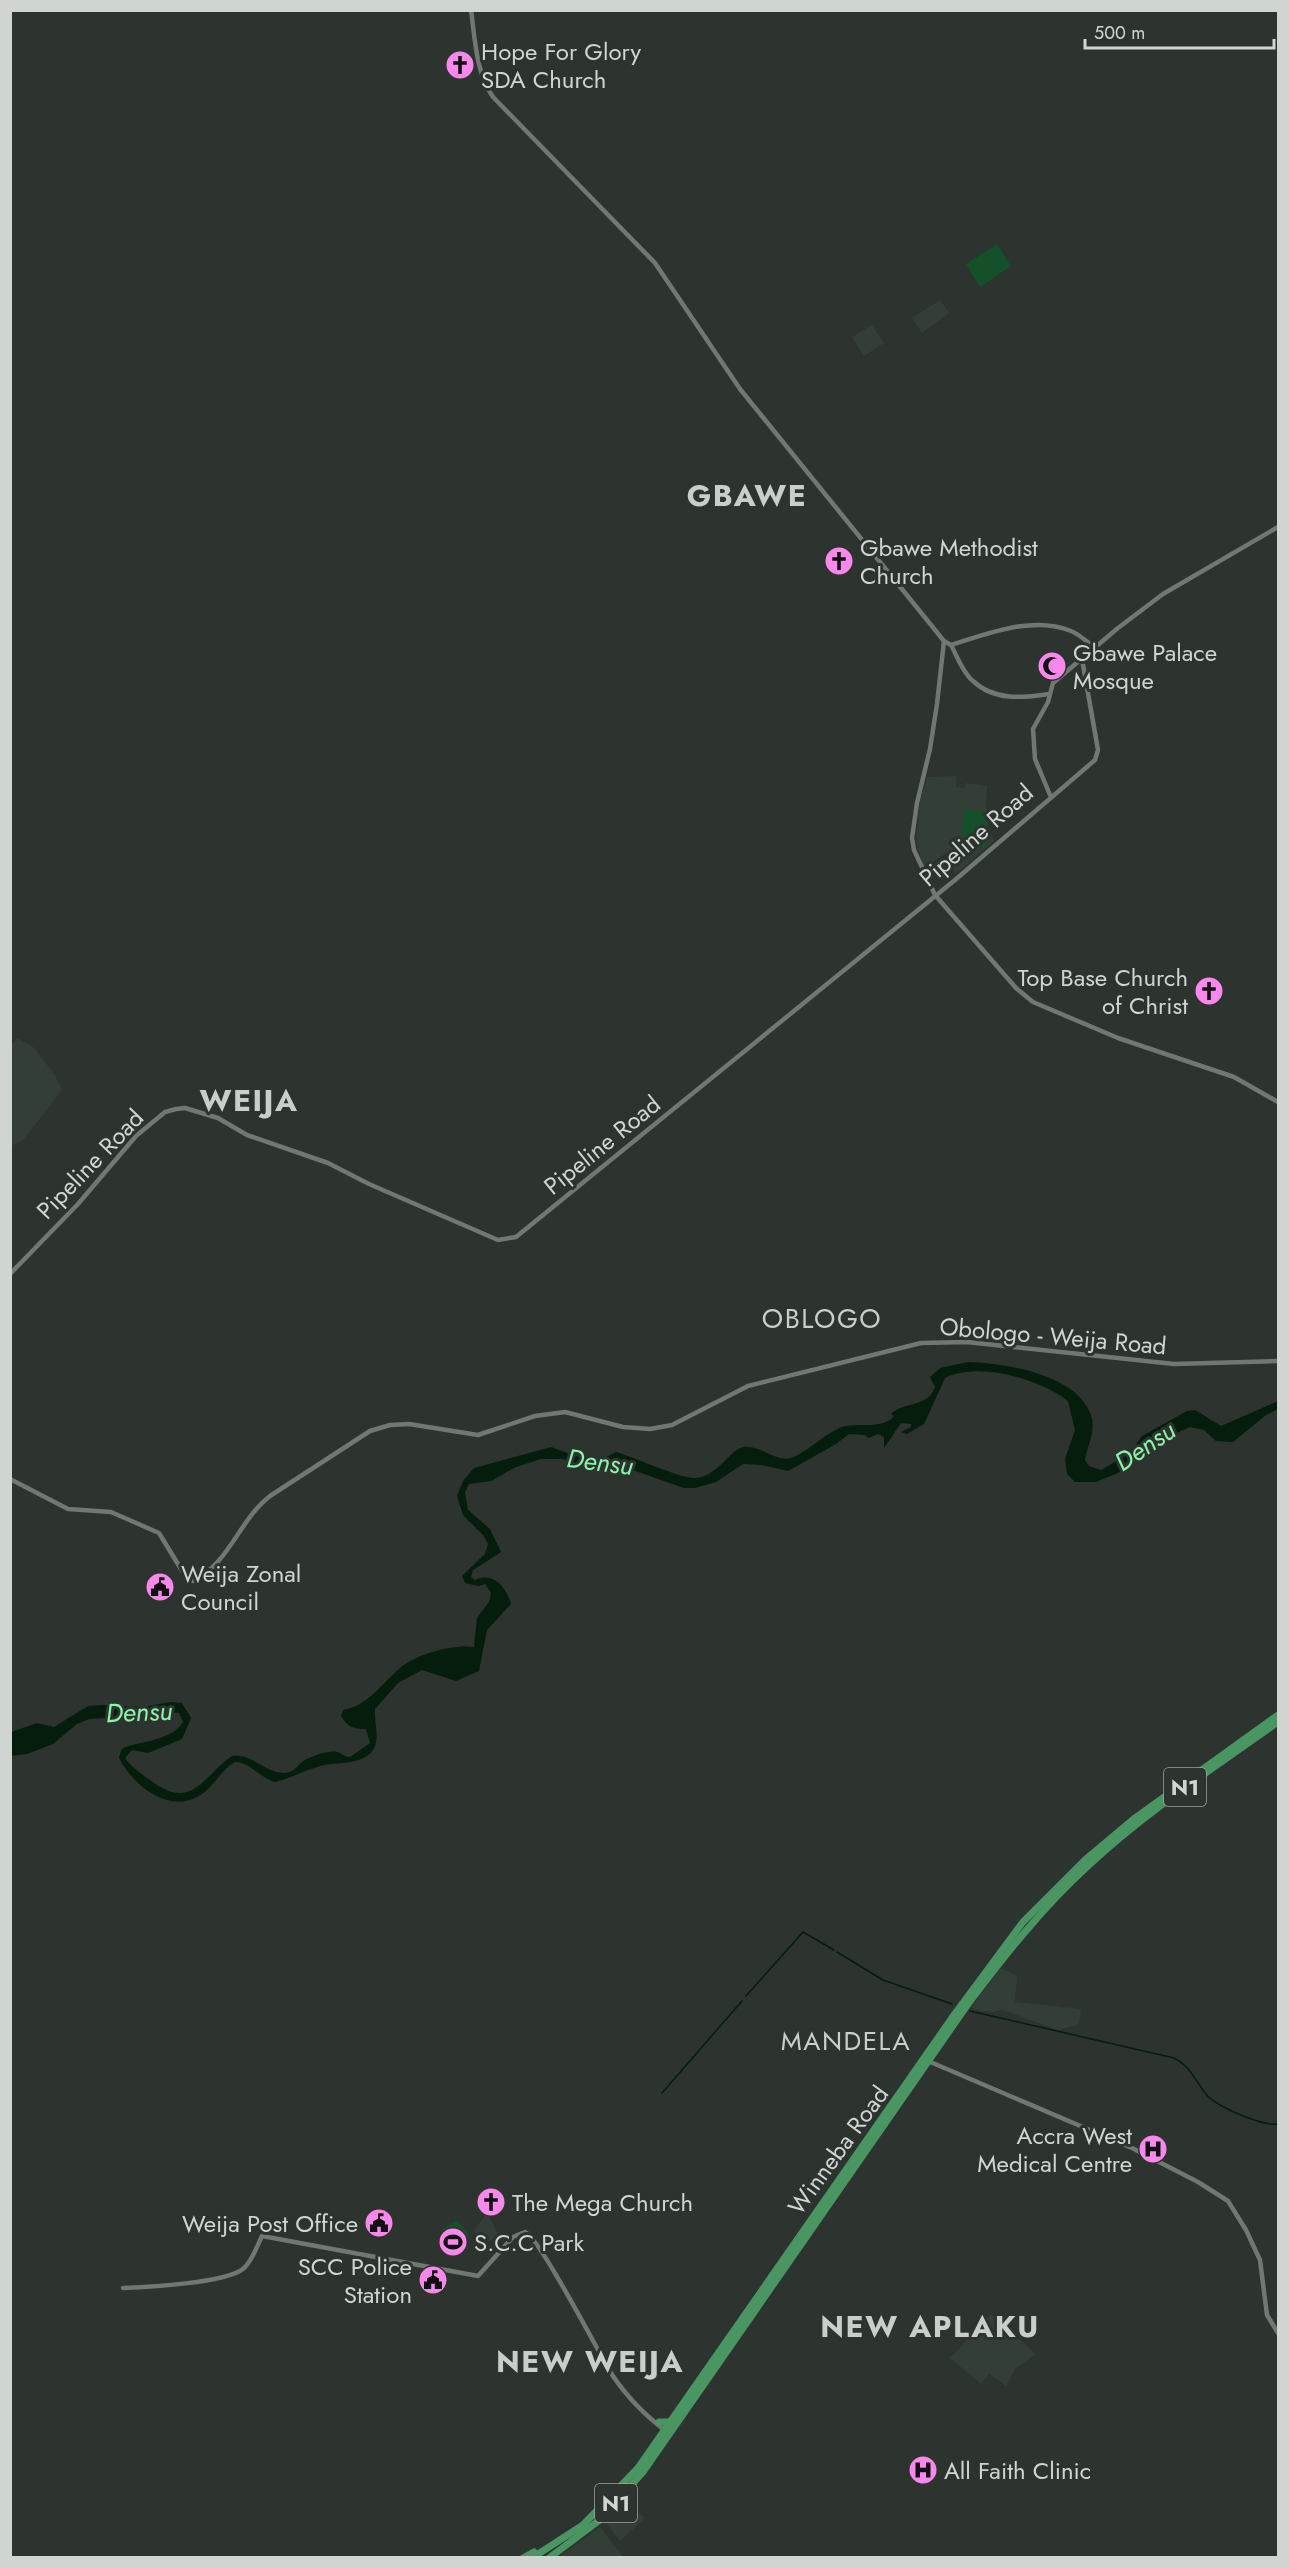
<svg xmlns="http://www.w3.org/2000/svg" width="1289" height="2568" font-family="Jost,sans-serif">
<rect width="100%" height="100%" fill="#2d332e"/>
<g fill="#333f36">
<path d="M 940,300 L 949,313 L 922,333 L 912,318 Z"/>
<path d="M 872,325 L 884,343 L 864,356 L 852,337 Z"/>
<path d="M 957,776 L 956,787 L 964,788 L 966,783 L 987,786 L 986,808 L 990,812 L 988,827 L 994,841 L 956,874 L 945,854 L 924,867 L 916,842 L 920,801 L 927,777 Z"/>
<path d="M 17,1038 L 33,1047 L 55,1075 L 62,1090 L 23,1140 L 11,1146 L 11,1046 Z"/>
<path d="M 1001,1968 L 1017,1976 L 1015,2002 L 1081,2009 L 1079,2024 L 1058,2030 L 1003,2010 L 993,2012 L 975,2010 L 971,2007 Z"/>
<path d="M 487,2213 L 499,2235 L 481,2246 L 474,2230 Z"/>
<path d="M 991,2314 L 1036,2354 L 1016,2368 L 1006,2386 L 989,2374 L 981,2384 L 950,2358 Z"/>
<path d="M 622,2500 L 645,2518 L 620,2541 L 605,2522 L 605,2519 Z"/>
<path d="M 600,2527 L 623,2557 L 559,2557 L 577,2544 Z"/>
</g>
<g fill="#14502a">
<path d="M 997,244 L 1011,266 L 980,287 L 966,264 Z"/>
<path d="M 964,810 L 988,812 L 985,848 L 960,849 Z"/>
<path d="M 457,2220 L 469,2235 L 454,2256 L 441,2248 L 443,2229 Z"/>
</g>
<path fill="#041d0c" d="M 968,1362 C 1005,1363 1082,1375 1092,1419 C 1095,1433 1087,1447 1085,1460 L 1089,1466 L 1101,1470 L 1129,1454 L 1142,1436 L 1187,1411 L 1195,1410 L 1221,1426 L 1278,1401 L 1278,1409 L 1266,1415 L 1233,1442 L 1216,1441 L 1204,1430 L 1190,1427 L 1154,1443 L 1125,1470 L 1096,1482 L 1075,1482 L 1067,1474 L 1065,1459 L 1075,1430 L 1068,1401 C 1040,1379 978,1361 945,1378 L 924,1424 L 907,1434 L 901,1432 L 911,1427 L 911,1424 L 901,1423 L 884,1448 L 884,1437 L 878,1434 L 868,1438 L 865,1435 L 849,1434 L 836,1444 L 788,1471 L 762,1465 L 743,1464 L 716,1482 L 695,1488 L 684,1488 L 621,1466 L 604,1471 L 587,1470 L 563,1459 L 541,1459 L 516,1467 L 491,1481 L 469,1484 L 465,1492 L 468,1510 L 490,1529 L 501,1552 L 473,1570 L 471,1577 L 475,1580 C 493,1571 507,1588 511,1604 L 487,1630 L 479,1671 L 456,1681 L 422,1670 L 398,1683 L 375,1709 C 374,1720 379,1735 375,1746 C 368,1765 339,1762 324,1765 C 307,1769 292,1778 275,1782 C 260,1778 250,1762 235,1762 C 221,1770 215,1785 202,1794 C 171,1816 133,1786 119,1758 L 121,1750 L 125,1747 C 143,1741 172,1740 183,1722 L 179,1713 L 169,1712 L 140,1716 L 89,1719 L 77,1724 L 53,1744 L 27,1754 L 11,1756 L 11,1732 L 37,1723 L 54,1727 L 88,1706 L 102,1705 L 142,1707 L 171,1702 L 182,1703 L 191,1718 L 182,1739 L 148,1753 L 132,1750 L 125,1758 C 132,1768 144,1776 154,1783 C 193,1810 203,1776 232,1756 C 252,1753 265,1773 285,1773 C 297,1772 299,1761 309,1758 C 316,1755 329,1750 337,1752 C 343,1753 343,1757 350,1757 L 370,1743 L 366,1729 C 353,1729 348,1727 341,1716 L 343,1710 C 367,1706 381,1685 399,1669 C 415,1654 453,1644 474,1647 L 477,1618 L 489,1602 L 491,1593 L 485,1584 L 479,1586 L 465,1583 L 462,1576 L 485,1554 L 488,1544 L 483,1535 L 463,1515 L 457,1496 L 463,1481 L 474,1468 L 551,1447 L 595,1463 L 616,1452 C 634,1457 679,1478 694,1478 C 717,1478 728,1451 743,1447 C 759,1444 775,1462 791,1458 C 803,1455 827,1432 842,1427 C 858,1422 883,1430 894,1416 L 891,1414 C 904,1401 928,1408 935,1387 L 930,1377 L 940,1368 Z"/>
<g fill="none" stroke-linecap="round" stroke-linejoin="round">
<g stroke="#041d0c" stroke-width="1.5">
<path d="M 837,1952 L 883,1980 L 952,2004"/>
<path d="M 746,1996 L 803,1932 L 834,1950"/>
<path d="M 970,2011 L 1174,2058 C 1190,2066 1195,2080 1205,2093 C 1216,2107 1262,2126 1278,2124"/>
<path d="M 662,2093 L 742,2001"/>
</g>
<g stroke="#717872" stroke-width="4.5">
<path d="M 471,10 C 475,39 476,73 493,97 L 655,263 L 740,389 L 944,641 L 951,645 C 987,634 1033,615 1071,631 C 1079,634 1087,642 1094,647"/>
<path d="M 944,641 L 937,704 L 930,749 L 917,803 L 912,838 L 914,850 L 935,895 L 1016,988 L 1033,1002 L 1118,1038 L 1234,1077 L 1278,1102"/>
<path d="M 951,645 C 957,656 963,673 973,681 C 994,701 1023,698 1049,694"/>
<path d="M 1050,795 L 1035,759 L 1033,729 L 1048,702 L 1053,683 L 1118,628 L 1163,594 L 1278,527"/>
<path d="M 10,1274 L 78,1204 L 136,1136 L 165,1112 L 176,1109 L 185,1108 L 218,1118 L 247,1135 L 328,1163 L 369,1184 L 498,1240 L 516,1237 L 955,880 L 1095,760 L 1098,750 L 1082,659"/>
<path d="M 10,1479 L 68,1509 L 111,1512 L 159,1533 L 184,1574 L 193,1581 C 229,1564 239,1520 270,1496 L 370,1431 L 390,1425 L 409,1424 L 478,1435 L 535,1416 L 565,1412 L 623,1427 L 650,1429 L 672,1425 L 748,1386 L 921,1343 L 967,1342 L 1174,1364 L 1278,1361"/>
<path d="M 928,2061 L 1132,2148 L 1198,2182 L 1228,2201 L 1246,2230 L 1260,2260 L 1267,2315 L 1278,2333"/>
<path d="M 123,2288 C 148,2287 225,2283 243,2269 C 252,2262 257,2246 262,2236 L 478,2276 L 513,2237 L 525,2232 C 540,2238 599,2354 613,2376 C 627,2397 646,2416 667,2432"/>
</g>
<g stroke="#4a9663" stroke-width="7">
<path d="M 659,2422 L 671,2422"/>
<path d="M 523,2558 L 534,2552"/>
<path d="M 532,2558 L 583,2525 L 638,2468 L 954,2015 L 1023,1922 L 1085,1860 L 1135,1818 L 1278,1715"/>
<path d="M 549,2558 L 601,2519 L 643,2472 L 968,2004 C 1005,1955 1042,1908 1088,1866 C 1147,1811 1214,1768 1278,1722"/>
</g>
</g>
<defs>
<g id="church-disc" transform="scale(1.5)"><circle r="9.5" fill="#f888eb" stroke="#2d332e"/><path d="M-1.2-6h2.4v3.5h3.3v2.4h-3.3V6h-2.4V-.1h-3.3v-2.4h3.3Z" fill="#111"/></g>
<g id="mosque-disc" transform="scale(1.5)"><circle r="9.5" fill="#f888eb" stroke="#2d332e"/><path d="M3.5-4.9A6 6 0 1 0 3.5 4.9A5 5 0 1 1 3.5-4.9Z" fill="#111"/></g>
<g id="civic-disc" transform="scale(1.5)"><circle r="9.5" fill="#f888eb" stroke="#2d332e"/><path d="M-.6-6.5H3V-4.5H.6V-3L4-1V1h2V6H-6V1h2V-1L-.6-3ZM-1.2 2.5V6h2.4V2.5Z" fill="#111"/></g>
<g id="hospital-disc" transform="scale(1.5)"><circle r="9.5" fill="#f888eb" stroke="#2d332e"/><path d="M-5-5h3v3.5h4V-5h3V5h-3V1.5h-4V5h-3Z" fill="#111"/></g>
<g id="stadium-disc" transform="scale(1.5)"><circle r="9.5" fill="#f888eb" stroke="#2d332e"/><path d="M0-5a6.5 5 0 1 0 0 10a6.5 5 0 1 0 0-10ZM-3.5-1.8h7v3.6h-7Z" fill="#111"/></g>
</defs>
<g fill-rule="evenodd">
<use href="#church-disc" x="460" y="65"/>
<use href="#church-disc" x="839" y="561"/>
<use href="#mosque-disc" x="1052" y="666"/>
<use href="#church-disc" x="1209" y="991"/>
<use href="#civic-disc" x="160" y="1587"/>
<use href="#hospital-disc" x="1153" y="2149"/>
<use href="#church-disc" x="491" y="2202"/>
<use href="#civic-disc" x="379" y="2223"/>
<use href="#stadium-disc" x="453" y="2242"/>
<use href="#civic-disc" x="433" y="2280"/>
<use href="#hospital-disc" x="923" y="2470"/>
</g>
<g text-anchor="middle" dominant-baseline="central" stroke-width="6" stroke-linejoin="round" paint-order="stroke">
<g fill="#2d332e" stroke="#a0a4a1" stroke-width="1.5">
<rect x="1164" y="1768" width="42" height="38" rx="4.5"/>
<rect x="595" y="2484" width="42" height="38" rx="4.5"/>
</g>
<g font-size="22" font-weight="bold" fill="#d1d5d2">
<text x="1185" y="1787">N1</text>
<text x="616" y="2503">N1</text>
</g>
<g font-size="24" fill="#d1d5d2" stroke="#2d332e" text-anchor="start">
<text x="481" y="51">Hope For Glory<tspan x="481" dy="28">SDA Church</tspan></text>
<text x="860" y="547">Gbawe Methodist<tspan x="860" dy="28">Church</tspan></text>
<text x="1073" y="652">Gbawe Palace<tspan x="1073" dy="28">Mosque</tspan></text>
<text x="1188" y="977" text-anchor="end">Top Base Church<tspan x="1188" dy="28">of Christ</tspan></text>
<text x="181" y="1573">Weija Zonal<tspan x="181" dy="28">Council</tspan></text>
<text x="1132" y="2135" text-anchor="end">Accra West<tspan x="1132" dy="28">Medical Centre</tspan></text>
<text x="512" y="2202">The Mega Church</text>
<text x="358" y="2223" text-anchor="end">Weija Post Office</text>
<text x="474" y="2242">S.C.C Park</text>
<text x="412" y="2266" text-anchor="end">SCC Police<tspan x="412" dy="28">Station</tspan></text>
<text x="944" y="2470">All Faith Clinic</text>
</g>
<g font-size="24" fill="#d1d5d2" stroke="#2d332e">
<text transform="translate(976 835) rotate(-41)">Pipeline Road</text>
<text transform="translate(602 1145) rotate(-39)">Pipeline Road</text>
<text transform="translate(90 1164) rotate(-46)">Pipeline Road</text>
<text transform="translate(1053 1336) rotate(5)">Obologo - Weija Road</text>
<text transform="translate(838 2150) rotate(-54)">Winneba Road</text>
</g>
<g font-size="26" font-style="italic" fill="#89f6a8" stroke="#2d332e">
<text transform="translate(1145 1446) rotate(-34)">Densu</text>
<text transform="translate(600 1462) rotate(7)">Densu</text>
<text transform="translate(139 1712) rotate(-2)">Densu</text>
</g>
<g font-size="26" letter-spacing="1.5" fill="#c7cfc8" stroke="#2d332e">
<text x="846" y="2041">MANDELA</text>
</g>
<g font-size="27" letter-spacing="1.5" fill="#c7cfc8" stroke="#2d332e">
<text x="822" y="1318">OBLOGO</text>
</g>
<g font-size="30" font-weight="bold" letter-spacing="1.5" fill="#c7cfc8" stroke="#2d332e">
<text x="747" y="495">GBAWE</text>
<text x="249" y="1100">WEIJA</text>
<text x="930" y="2326">NEW APLAKU</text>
<text x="590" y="2361">NEW WEIJA</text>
</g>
</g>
<rect width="1289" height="2568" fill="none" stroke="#d1d5d2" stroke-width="24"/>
<path d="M1085 39v9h189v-9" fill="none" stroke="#d1d5d2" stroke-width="3"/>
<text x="1094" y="39" font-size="18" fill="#d1d5d2" stroke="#2d332e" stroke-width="4.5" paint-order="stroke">500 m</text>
</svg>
